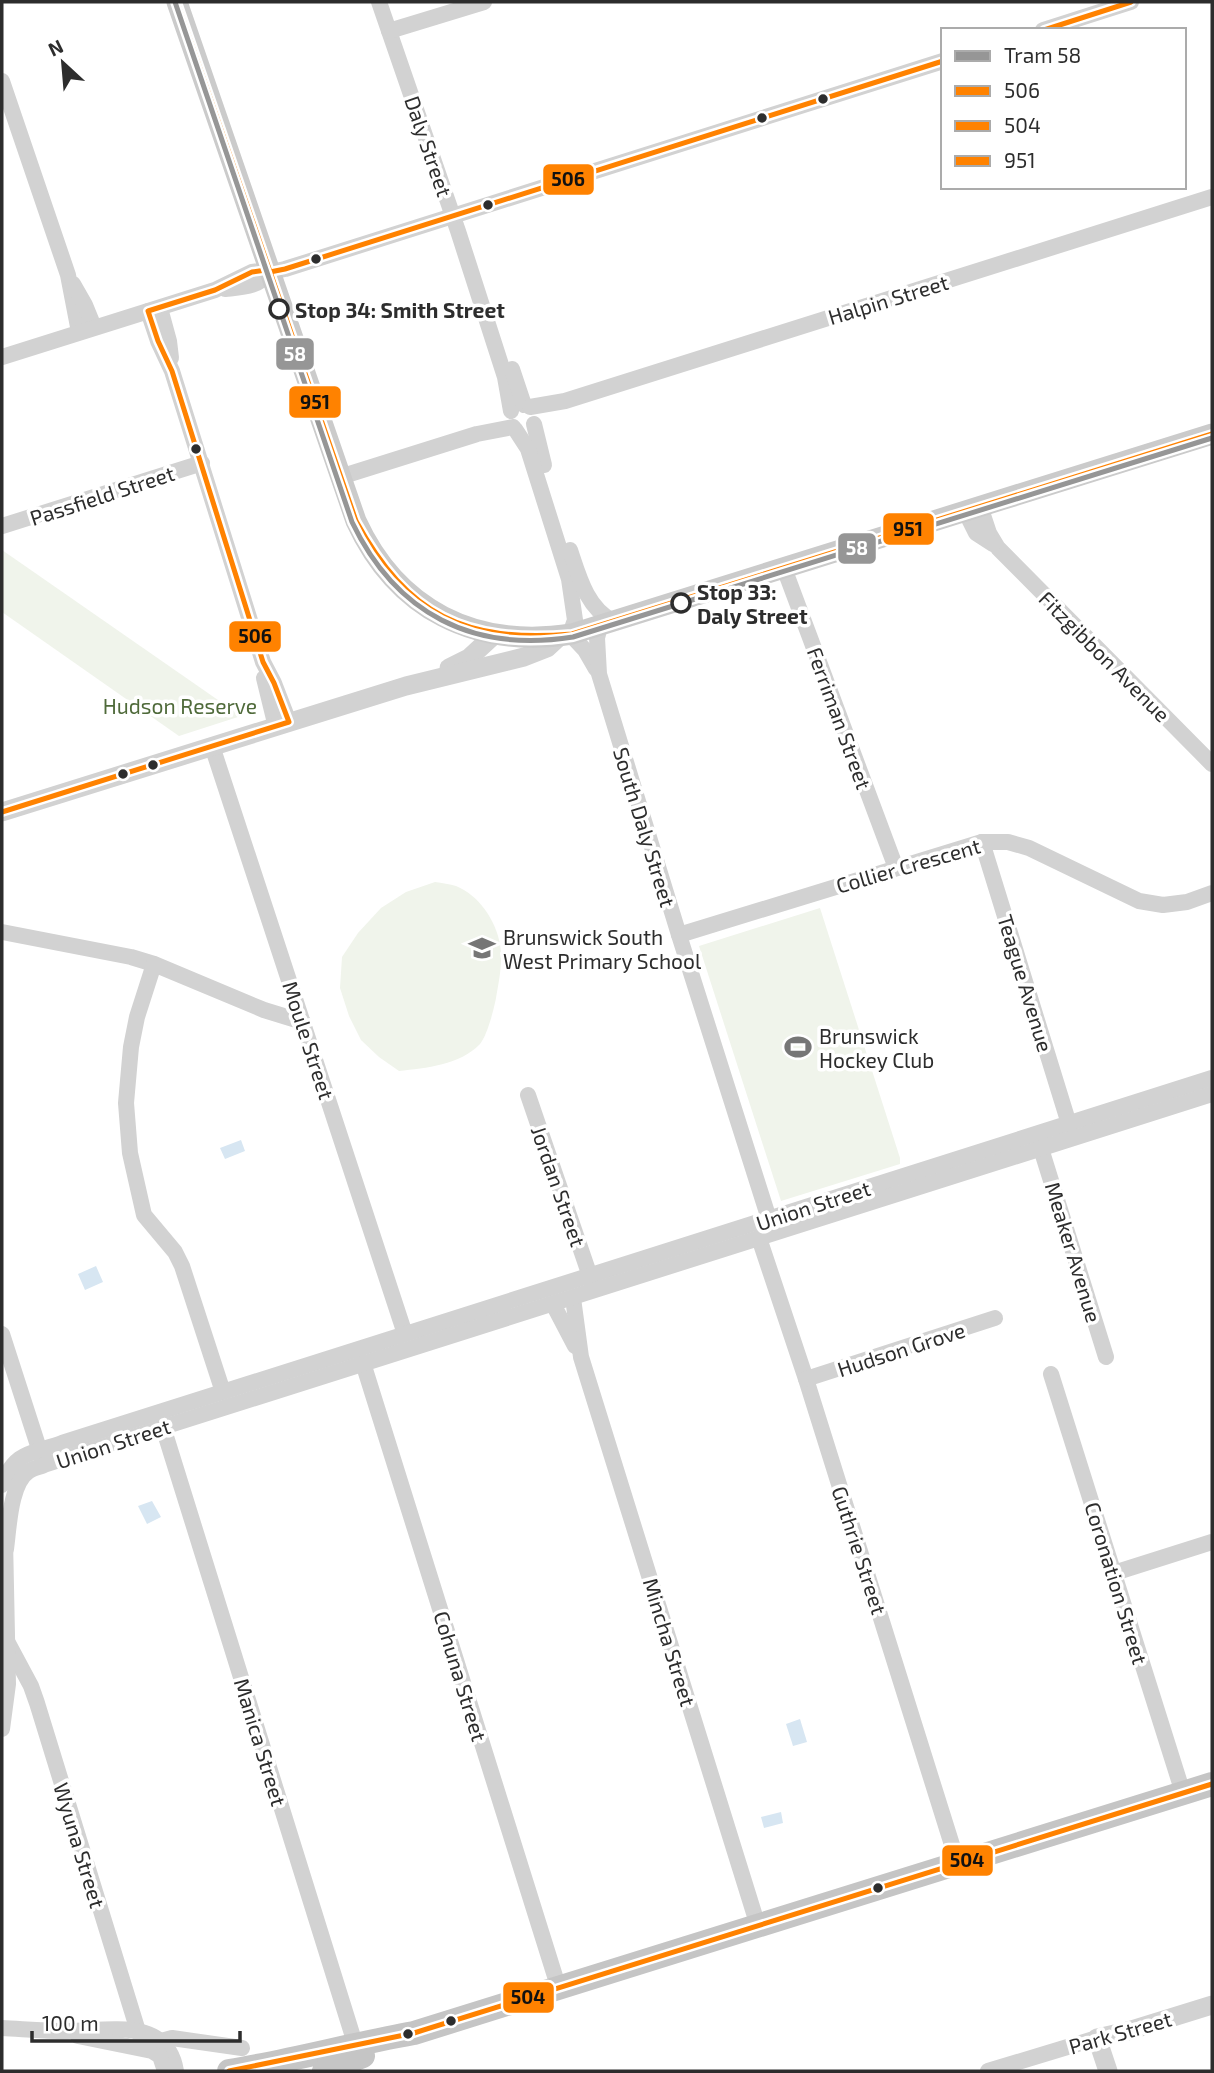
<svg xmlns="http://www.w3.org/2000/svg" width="1214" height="2073" font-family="'Exo 2',sans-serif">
<rect width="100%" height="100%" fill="#fff"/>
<g fill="#f0f4eb">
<path d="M 2,550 L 241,716 L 179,736 L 2,612 Z"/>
<path d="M 435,882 C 442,883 450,884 456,886 C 479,895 496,921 500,944 C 503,962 499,981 496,998 C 494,1009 487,1036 480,1044 C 460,1065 426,1068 399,1071 L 379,1057 L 361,1040 L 349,1016 L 340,988 L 342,957 L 358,933 L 381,908 L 406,892 Z"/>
<path d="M 820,908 L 900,1158 L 900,1164 L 781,1201 L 699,946 Z"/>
</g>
<g fill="#d7e6f2">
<path d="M 241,1140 L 245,1151 L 225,1159 L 220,1148 Z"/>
<path d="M 96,1266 L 103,1282 L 85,1290 L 78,1274 Z"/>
<path d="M 152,1501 L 161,1517 L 147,1524 L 138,1506 Z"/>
<path d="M 800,1719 L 807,1742 L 793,1746 L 786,1724 Z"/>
<path d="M 781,1812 L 783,1823 L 764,1828 L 761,1817 Z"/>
</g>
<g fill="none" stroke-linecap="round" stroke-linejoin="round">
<g stroke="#d2d2d2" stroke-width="16">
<path d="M 379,2 L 458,231 L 505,377 L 511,411"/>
<path d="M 1043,30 L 1131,2"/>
<path d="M 389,31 L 484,2"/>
<path d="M 2,81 L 68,275 L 79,332"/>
<path d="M 73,284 L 85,305 L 94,327"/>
<path d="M 225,289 C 243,287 259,287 270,272"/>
<path d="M 160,308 L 169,341 L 171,358"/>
<path d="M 148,311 L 158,341 L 172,371 L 263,662 L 274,683 L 289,722"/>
<path d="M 2,357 L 215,290 L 252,272 L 266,270 L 270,272 L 285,269 L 943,61"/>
<path d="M 512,369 L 524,405"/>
<path d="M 530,407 L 565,401 L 1212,197"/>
<path d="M 534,424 L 544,465"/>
<path d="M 515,429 L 528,449 L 569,579 L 575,620 L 570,634 L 585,650 L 596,669"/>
<path d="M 340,477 L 477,434 L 513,427"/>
<path d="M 980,506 L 989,533 L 998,548 L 1212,764"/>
<path d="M 965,511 L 976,533 L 993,544"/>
<path d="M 2,526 L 202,463"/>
<path d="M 570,550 C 579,577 587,608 613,621"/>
<path d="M 784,568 L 896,868"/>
<path d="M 600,626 L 597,638 L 599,674 L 679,935 L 769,1219"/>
<path d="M 264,678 L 276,727"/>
<path d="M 212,746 L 405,1334"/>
<path d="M 982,842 L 1069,1124"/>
<path d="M 2,932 L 131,957 L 154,964 L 264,1010 L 303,1022"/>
<path d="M 679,935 L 982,842 L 1008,842 L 1029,848 L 1139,901 L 1163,905 L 1187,902 L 1212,893"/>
<path d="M 154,964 L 137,1017 L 131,1047 L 126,1103 L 130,1153 L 144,1215 L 175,1252 L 182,1266 L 223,1392"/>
<path d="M 528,1095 L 593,1285"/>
<path d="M 1038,1139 L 1106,1357"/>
<path d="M 759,1238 L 806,1379 L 958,1864"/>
<path d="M 573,1298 L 581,1357 L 758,1926"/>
<path d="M 553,1304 L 575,1346"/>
<path d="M 2,1334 L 42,1458"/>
<path d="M 363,1363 L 559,1989"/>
<path d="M 1051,1374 L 1183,1793"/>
<path d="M 806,1379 L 995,1318"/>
<path d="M 163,1427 L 358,2053"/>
<path d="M 2,1485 C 15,1451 31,1454 62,1443 L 1212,1078"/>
<path d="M 6,1549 C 9,1528 10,1483 29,1471 C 33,1468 40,1467 44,1465 L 1212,1094"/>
<path d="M 1114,1573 L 1212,1542"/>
<path d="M 8,1643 L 31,1686 L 37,1703 L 138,2031 L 146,2049"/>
<path d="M 2,1729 L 8,1684 L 5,1539"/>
<path d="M 2,2028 C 23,2029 45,2031 67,2031 C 108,2031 167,2016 176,2071"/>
<path d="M 78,2036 L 152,2051 L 160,2056 L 165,2071"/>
<path d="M 161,2041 L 172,2038 L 242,2048"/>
<path d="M 988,2071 L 1097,2038"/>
</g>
<g stroke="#d2d2d2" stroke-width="19">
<path d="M 449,668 L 469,658 L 494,635"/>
<path d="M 2,812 L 406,686 L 524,657 L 547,648 L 560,636"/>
<path d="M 1108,2071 L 1097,2038 L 1128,2031 L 1212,2005"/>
</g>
<path stroke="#cbcbcb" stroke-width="21" d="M 177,2 L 356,521 C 397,610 475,649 572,634 L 1212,434"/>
<g stroke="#c5c5c5" stroke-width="24">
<path d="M 229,2071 C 291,2061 352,2044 414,2033 L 1212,1784"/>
<path d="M 324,2071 L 363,2056"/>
</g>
<g stroke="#fff" stroke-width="10">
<g id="bus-1">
<path d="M 1044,30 L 1131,2"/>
<path d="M 2,812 L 289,722 L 274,683 L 263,662 L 172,371 L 158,341 L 148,311 L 215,290 L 252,272 L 266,270 L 270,272 L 285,269 L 943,61"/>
</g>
</g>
<g stroke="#fff" stroke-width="10">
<path id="bus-2" d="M 229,2071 L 414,2033 L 1212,1784"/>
</g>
<g stroke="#fff" stroke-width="10">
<path id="bus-3" d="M 177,2 L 356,521 C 408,616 465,643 572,634 L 1212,434"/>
</g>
<use href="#bus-1" stroke="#ff8200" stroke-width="5"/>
<use href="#bus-2" stroke="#ff8200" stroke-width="5"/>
<use href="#bus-3" stroke="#ff8200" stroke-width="5"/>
<g stroke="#fff" stroke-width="10">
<path id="tram-1" d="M 175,2 L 352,522 C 396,614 473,653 573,637 L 1212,438"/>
</g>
<use href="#tram-1" stroke="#969696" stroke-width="5"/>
</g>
<defs>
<g id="school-bare" transform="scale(2.1)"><path d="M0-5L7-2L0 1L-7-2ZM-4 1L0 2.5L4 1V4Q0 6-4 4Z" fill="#767676" stroke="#fff" stroke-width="2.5" paint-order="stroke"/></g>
<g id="stadium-bare" transform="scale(2.1)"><path d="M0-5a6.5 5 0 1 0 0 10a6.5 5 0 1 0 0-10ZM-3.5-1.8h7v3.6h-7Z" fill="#767676" stroke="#fff" stroke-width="2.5" paint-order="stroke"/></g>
</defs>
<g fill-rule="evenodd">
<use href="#school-bare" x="482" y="948"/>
<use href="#stadium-bare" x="798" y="1047"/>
</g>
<g fill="#2d2d2d" stroke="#fff" stroke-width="2.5">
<circle cx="823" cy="99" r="6"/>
<circle cx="762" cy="118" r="6"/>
<circle cx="488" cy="205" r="6"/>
<circle cx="316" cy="259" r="6"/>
<circle cx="196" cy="449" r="6"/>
<circle cx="153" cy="765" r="6"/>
<circle cx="123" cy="774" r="6"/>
<circle cx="878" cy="1888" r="6"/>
<circle cx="451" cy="2021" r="6"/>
<circle cx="408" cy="2034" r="6"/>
</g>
<g fill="#fff" stroke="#2d2d2d" stroke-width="3.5">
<circle cx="279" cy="309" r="9"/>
<circle cx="681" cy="603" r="9"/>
</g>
<g text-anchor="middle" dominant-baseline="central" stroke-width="7" stroke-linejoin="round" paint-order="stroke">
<g font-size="21" fill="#2d2d2d" stroke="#fff">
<text transform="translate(429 146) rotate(71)">Daly Street</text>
<text transform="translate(888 299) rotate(-17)">Halpin Street</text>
<text transform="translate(102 495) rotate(-18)">Passfield Street</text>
<text transform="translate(1105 656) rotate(45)">Fitzgibbon Avenue</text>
<text transform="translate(840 718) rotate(70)">Ferriman Street</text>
<text transform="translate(645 827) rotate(73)">South Daly Street</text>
<text transform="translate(908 865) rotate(-16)">Collier Crescent</text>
<text transform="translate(1026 983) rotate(73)">Teague Avenue</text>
<text transform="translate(309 1040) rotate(72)">Moule Street</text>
<text transform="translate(559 1186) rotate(71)">Jordan Street</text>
<text transform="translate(813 1205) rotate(-18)">Union Street</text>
<text transform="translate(1074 1252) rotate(73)">Meaker Avenue</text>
<text transform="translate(901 1349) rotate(-18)">Hudson Grove</text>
<text transform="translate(113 1443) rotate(-18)">Union Street</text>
<text transform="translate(860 1550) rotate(72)">Guthrie Street</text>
<text transform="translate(1117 1583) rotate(73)">Coronation Street</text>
<text transform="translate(670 1642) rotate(73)">Mincha Street</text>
<text transform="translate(461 1676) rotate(73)">Cohuna Street</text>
<text transform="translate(261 1742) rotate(73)">Manica Street</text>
<text transform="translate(80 1845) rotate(73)">Wyuna Street</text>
<text transform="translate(1120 2032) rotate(-16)">Park Street</text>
</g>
<g font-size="21" font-weight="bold" fill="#2d2d2d" stroke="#fff" text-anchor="start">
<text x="295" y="309">Stop 34: Smith Street</text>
<text x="697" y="591">Stop 33:<tspan x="697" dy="24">Daly Street</tspan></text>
</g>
<g font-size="21" fill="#4f6a3a" stroke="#fff">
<text x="180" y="705">Hudson Reserve</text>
</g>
<g font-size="21" fill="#2d2d2d" stroke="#fff" text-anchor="start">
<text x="503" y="936">Brunswick South<tspan x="503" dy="24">West Primary School</tspan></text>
<text x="819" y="1035">Brunswick<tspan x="819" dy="24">Hockey Club</tspan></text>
</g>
</g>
<g stroke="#fff" stroke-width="2.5">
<rect x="542" y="163" width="53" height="33" rx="7" fill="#ff8200"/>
<rect x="275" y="337" width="40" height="34" rx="7" fill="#969696"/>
<rect x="288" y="385" width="54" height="34" rx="7" fill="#ff8200"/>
<rect x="882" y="512" width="53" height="34" rx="7" fill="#ff8200"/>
<rect x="837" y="532" width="40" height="33" rx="7" fill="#969696"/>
<rect x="228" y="620" width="54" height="33" rx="7" fill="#ff8200"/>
<rect x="941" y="1844" width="53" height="33" rx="7" fill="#ff8200"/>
<rect x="502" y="1981" width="53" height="33" rx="7" fill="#ff8200"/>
</g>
<g font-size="19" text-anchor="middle" font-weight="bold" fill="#fff">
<text x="295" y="361">58</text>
<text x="857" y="555">58</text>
</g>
<g font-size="19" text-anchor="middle" font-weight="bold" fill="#111">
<text x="568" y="186">506</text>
<text x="315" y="409">951</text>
<text x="908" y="536">951</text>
<text x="255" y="643">506</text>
<text x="967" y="1867">504</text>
<text x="528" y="2004">504</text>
</g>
<rect width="1214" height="2073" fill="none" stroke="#2d2d2d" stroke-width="7"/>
<rect x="941" y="28" width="245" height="161" fill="#ffffff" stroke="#ababab" stroke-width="2"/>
<rect x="955" y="51" width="35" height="10" fill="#969696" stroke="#ababab" stroke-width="2"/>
<text x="1004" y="63" font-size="21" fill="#2d2d2d">Tram 58</text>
<rect x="955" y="86" width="35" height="10" fill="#ff8200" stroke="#ababab" stroke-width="2"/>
<text x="1004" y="98" font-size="21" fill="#2d2d2d">506</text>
<rect x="955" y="121" width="35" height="10" fill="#ff8200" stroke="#ababab" stroke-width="2"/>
<text x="1004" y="133" font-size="21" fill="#2d2d2d">504</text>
<rect x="955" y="156" width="35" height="10" fill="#ff8200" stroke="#ababab" stroke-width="2"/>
<text x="1004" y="168" font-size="21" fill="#2d2d2d">951</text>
<g transform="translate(63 63) rotate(334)" stroke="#ffffff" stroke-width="5" paint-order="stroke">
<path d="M0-5L12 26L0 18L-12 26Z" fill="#2d2d2d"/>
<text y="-10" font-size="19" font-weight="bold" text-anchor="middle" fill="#2d2d2d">N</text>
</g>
<path d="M32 2031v10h208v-10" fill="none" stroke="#2d2d2d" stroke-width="3.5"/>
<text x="42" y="2031" font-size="21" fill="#2d2d2d" stroke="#ffffff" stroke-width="5" paint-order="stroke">100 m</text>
</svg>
